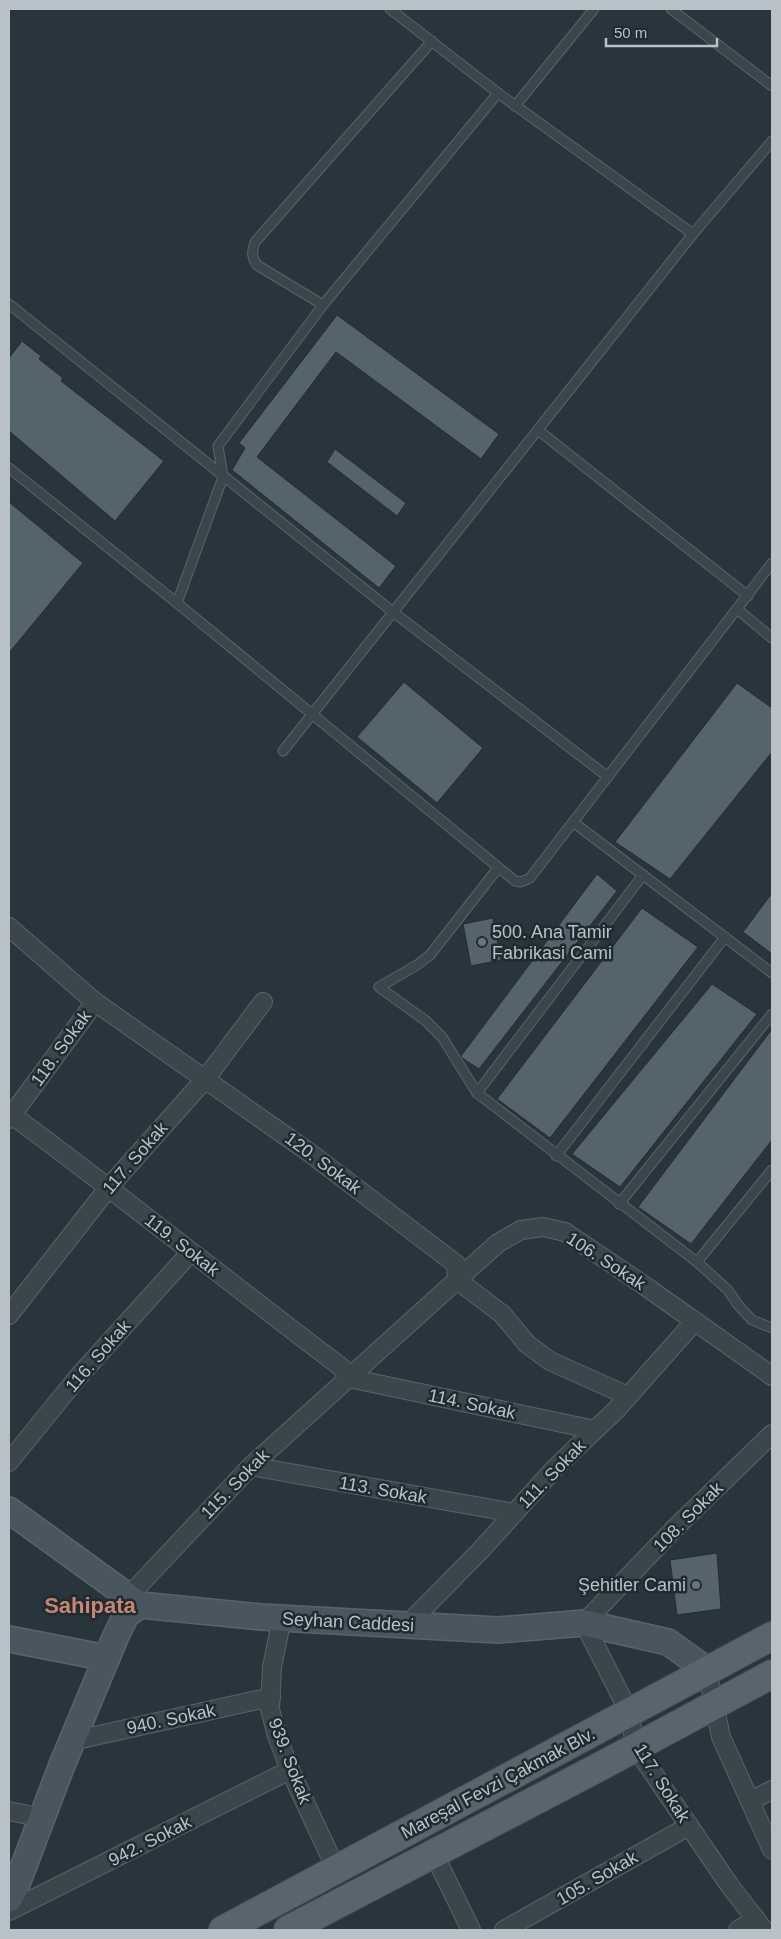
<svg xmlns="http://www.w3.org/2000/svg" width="781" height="1939" font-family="Arial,sans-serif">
<rect width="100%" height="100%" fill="#28353c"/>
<g fill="#55636b" stroke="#222d33">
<path d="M 337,315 L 499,434 L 481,459 L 336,352 L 257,457 L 396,566 L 379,588 L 232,470 L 245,448 L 239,443 Z"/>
<path d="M 22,341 L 41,356 L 39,359 L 63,378 L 61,381 L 164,461 L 115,521 L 9,431 L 9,358 Z"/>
<path d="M 335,449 L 406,503 L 397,516 L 327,462 Z"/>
<path d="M 9,502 L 83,563 L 9,653 Z"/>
<path d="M 404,682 L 483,748 L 437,803 L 357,737 Z"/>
<path d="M 737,683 L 772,708 L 772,752 L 670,879 L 615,842 Z"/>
<path d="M 597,874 L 617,891 L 479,1069 L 462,1058 L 461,1056 Z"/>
<path d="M 772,893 L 772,954 L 743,932 Z"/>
<path d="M 642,908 L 698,947 L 550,1138 L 497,1099 Z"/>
<path d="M 493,918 L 501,960 L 471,966 L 463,924 Z"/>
<path d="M 712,984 L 757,1014 L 620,1187 L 572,1154 Z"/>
<path d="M 772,1029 L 772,1140 L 691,1244 L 638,1207 Z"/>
<path d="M 717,1553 L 721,1609 L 677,1615 L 670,1560 Z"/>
</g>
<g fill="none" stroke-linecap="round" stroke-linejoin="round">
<g stroke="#59646a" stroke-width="11">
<g id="lane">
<path d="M 390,9 L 498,93 L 693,234"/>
<path d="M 671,9 L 772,86"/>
<path d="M 498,93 L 323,305 L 218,446 L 223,477 L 177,603 L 515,881 L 521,882 L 530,878 L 772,563"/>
<path d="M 515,106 L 594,9"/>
<path d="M 9,304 L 393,612 L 608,777"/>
<path d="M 323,305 L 257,265 C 251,256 252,252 255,242 L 432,41"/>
<path d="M 538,430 L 748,596"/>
<path d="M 9,468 L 177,603"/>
<path d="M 737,609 L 772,638"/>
<path d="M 283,751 L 693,234 L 772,141"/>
<path d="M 573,822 L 772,973"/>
<path d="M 498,868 L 430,955 L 417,965 L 379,987 L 426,1021 L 442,1037 L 477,1093 L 697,1262 L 772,1170"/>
<path d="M 477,1093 L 643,875"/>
<path d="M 556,1156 L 725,937"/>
<path d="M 619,1204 L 772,1014"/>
<path d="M 697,1262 L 728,1290 L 738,1305 L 752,1320 L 772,1328"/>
</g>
</g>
<g stroke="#59646a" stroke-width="20">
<g id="street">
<path d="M 9,927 L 95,1002 L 310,1153 L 456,1264 L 457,1280 L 502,1314 L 527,1344 L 550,1361 L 628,1396"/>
<path d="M 12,1115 C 123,1197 231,1284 341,1367 L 349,1378"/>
<path d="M 9,1119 L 95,1002"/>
<path d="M 9,1315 L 109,1187 L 206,1078 L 263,1002"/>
<path d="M 349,1378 L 595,1430"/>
<path d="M 9,1462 L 78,1377 L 190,1253"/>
<path d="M 251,1466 L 515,1513"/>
<path d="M 128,1597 L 251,1466 L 498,1243 L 521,1230 L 543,1227 L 565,1232 L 645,1286 L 772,1376"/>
<path d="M 282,1618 L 272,1667 L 270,1709 L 277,1736 L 290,1770 L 336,1869"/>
<path d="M 407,1625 L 480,1551 L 555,1468 L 616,1410 L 695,1321"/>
<path d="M 707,1670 L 721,1737 L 772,1850"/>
<path d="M 72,1741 L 271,1697"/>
<path d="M 750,1801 L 772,1790"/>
<path d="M 9,1811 L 43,1818"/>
<path d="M 434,1854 L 471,1930"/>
<path d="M 9,1911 L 290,1770"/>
<path d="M 504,1930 L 689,1826"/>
<path d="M 738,1930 L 756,1919"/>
<path d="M 764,1930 L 730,1886 L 636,1748 L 629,1712 L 584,1623 L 676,1527 L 772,1434"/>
</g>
</g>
<g stroke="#59646a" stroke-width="28">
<g id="secondary">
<path d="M 9,1510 L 140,1605 L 261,1617 L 498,1630 L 584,1623 L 668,1642 L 707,1670"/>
<path d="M 9,1639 L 107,1658"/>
<path d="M 9,1899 L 15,1889 L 62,1765 L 115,1638 L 126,1615 L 140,1605"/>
</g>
</g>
<g stroke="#475258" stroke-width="30">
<g id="primary">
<path d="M 223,1930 L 772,1636"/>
<path d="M 288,1930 L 601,1766 L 772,1674"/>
</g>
</g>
<use href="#lane" stroke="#3b464c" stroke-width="9"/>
<use href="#street" stroke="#3b464c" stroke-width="18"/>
<use href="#secondary" stroke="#4a565f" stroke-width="25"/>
<use href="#primary" stroke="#59656c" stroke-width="28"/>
</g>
<g fill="#6b7280" stroke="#202b31" stroke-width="2">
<circle cx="482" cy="942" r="5"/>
<circle cx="696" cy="1585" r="5"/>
</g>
<g text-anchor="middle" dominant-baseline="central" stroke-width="5" stroke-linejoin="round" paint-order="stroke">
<g font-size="18" fill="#b7c1c7" stroke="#202b31" text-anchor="start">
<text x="492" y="932">500. Ana Tamir<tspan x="492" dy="21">Fabrikasi Cami</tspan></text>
<text x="686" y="1585" text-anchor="end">Şehitler Cami</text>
</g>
<g font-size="18" fill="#b7c1c7" stroke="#202b31">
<text transform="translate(61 1048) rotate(-54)">118. Sokak</text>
<text transform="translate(135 1158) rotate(-49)">117. Sokak</text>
<text transform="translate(323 1163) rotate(37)">120. Sokak</text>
<text transform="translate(182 1245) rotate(38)">119. Sokak</text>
<text transform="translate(606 1261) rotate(33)">106. Sokak</text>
<text transform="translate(98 1356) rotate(-49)">116. Sokak</text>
<text transform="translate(472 1404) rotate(12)">114. Sokak</text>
<text transform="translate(552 1474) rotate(-46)">111. Sokak</text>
<text transform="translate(235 1484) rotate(-46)">115. Sokak</text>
<text transform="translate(383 1490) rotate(10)">113. Sokak</text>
<text transform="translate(688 1517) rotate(-45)">108. Sokak</text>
<text transform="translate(348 1622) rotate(3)">Seyhan Caddesi</text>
<text transform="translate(171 1719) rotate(-12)">940. Sokak</text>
<text transform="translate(290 1761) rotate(69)">939. Sokak</text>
<text transform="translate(498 1783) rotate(-28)">Mareşal Fevzi Çakmak Blv.</text>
<text transform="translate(662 1783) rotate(58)">117. Sokak</text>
<text transform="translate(150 1841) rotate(-27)">942. Sokak</text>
<text transform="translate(597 1878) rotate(-30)">105. Sokak</text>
</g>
<g font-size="22" font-weight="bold" fill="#c88571" stroke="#202b31">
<text x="90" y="1605">Sahipata</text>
</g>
</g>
<rect width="781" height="1939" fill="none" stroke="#b7c1c7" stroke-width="20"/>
<path d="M606 38v8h111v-8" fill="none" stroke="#b7c1c7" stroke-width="2.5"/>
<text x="614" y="38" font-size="15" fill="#b7c1c7" stroke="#202b31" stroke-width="4" paint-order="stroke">50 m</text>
</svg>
